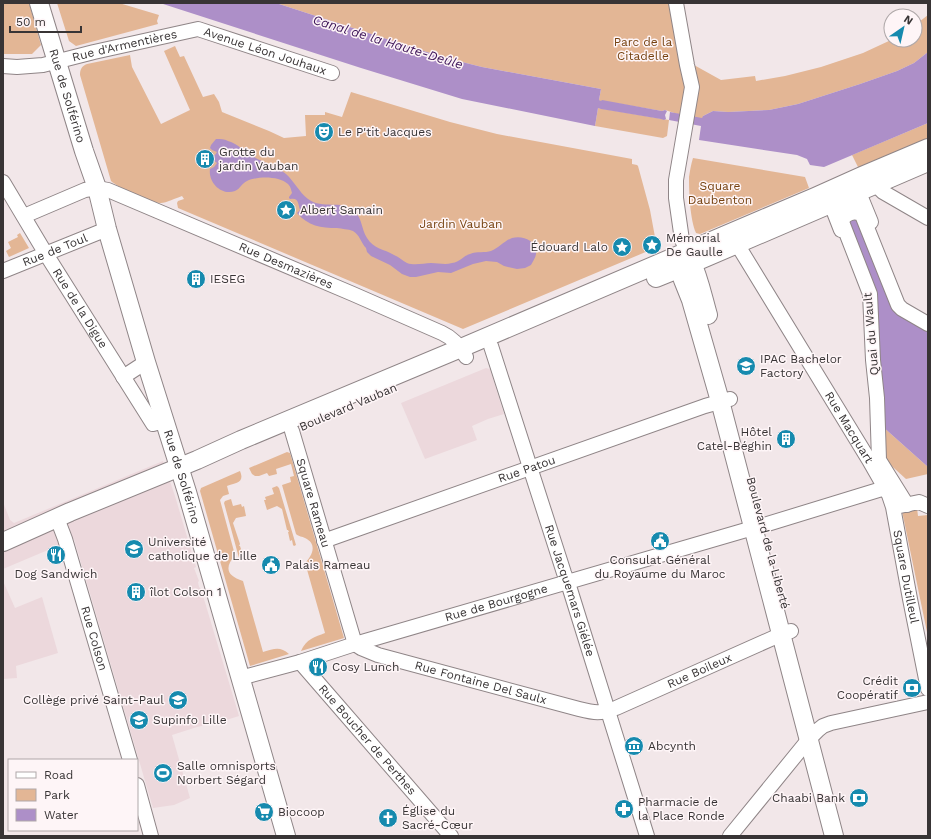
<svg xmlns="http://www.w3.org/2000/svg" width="931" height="839" font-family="'Work Sans',sans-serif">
<rect width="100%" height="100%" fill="#f2e7e9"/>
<g fill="#ecd8dc">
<path d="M 486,368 L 490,369 L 504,414 L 488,419 L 472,426 L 477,440 L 425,459 L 401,403 Z"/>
<path d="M 163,461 L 175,496 L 196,567 L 194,568 L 199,581 L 198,582 L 199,587 L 201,589 L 239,716 L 220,722 L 197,727 L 172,735 L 190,798 L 174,805 L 153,808 L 74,539 L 3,569 L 3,502 L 10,520 L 14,523 Z"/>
<path d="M 3,581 L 15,608 L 42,597 L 58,653 L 16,666 L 17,678 L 3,679 Z"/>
</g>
<g fill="#e3b695">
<path d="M 3,3 L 29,3 L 41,45 L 32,54 L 3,54 Z"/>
<path d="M 57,3 L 119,3 L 159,15 L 157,21 L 158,24 L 76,46 L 69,41 Z"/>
<path d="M 276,3 L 682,3 L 694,65 L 721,80 L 755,76 L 756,81 L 785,76 L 821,67 L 863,53 L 891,40 L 915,40 L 915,25 L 928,15 L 928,52 L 914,63 L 897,71 L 860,84 L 798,104 L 769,110 L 728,112 L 713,111 L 703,116 L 702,122 L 665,110 L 662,111 L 603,101 L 601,102 L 599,100 L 601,89 L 482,67 L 442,57 Z"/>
<path d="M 175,46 L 180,57 L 184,56 L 203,97 L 214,94 L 219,102 L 222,112 L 269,131 L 284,138 L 306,136 L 305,115 L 325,115 L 325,112 L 342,117 L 351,92 L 450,122 L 497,134 L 632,159 L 632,164 L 637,165 L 638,166 L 650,210 L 655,237 L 651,241 L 648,251 L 463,329 L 178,208 L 177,203 L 178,201 L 184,199 L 182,196 C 176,198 166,203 161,203 C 153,204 117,187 111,181 L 80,75 C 80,69 82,66 87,64 L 130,55 L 132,67 L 161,124 L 190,110 L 164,51 Z"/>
<path d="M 598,108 L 669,120 L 667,136 L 663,138 L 595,126 Z"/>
<path d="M 928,123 L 928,142 L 860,171 L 852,155 Z"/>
<path d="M 693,158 L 805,177 L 809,188 L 700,234 L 696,233 C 690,219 689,192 689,177 C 690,171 691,164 693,158 Z"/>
<path d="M 20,233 L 29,248 L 9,257 L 6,251 L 11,248 L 8,242 L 18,237 L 17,235 Z"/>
<path d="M 882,426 L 928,467 L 928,474 L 906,479 L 884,459 Z"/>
<path d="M 287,452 L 290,453 L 344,638 L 301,651 C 306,639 315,637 325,633 L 306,566 L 305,563 C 312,556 318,544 305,538 C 302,536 299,537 296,534 L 282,485 L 291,482 L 290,477 L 294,476 L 291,464 L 276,469 L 277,474 L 269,476 L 267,473 L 259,476 L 255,476 L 252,474 L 249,468 Z"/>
<path d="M 240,471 C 245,483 236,483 227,486 L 229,494 L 223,496 L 220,500 L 235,555 C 224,568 227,576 243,581 L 263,652 C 274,649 280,646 289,654 L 250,666 L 200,491 L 201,488 Z"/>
<path d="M 277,486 L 279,488 L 296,545 L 294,546 L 293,545 L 292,540 L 290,541 L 288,532 L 289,532 L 288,530 L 287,530 L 282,509 L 277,506 L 267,510 L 264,500 L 266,500 L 265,497 L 274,494 L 272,488 Z"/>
<path d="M 231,499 L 233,506 L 241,504 L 242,507 L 244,506 L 246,516 L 236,518 L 233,523 L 240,544 L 239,546 L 240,546 L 243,555 L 241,555 L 242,557 L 239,558 L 224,503 L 225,501 Z"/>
<path d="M 917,508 L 918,516 L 928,515 L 928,637 L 902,511 Z"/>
</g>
<g fill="#ad8fc8">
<path d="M 160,3 L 276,3 L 442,57 L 482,67 L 601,89 L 599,100 L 601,101 L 602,100 L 662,111 L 665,110 L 667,111 L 665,115 L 666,119 L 664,120 L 661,119 L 601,109 L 598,108 L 595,126 L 462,99 L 361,68 Z"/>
<path d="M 928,52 L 928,123 L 824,167 L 810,165 L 807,159 L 797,155 L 699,140 L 701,126 L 669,120 L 670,112 L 702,118 L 703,116 L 713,111 L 728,112 L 769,110 L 798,104 L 860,84 L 897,71 L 914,63 Z"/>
<path d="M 216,139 C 221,139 224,139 228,141 C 238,144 245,152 254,157 C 264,163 277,166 286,174 C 294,181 299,192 308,199 C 323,210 341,199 354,211 C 363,219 361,229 367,238 C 374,249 384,249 394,255 C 399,257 403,261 407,263 C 415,266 424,263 431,263 C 439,263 445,265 452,263 C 460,262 463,256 470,254 C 477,251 485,253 491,251 C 499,248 504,241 512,238 C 522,235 535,240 536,251 C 537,256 533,261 531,265 L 525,268 L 517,269 L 504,266 L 497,262 L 486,261 L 473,264 L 451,273 L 438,272 L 416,277 L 410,277 L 402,274 L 390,265 L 371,256 L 367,252 L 366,248 C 361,243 360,235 353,231 C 348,229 342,229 337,228 C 321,228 308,226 297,213 L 300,210 C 298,204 299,197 290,199 L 289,198 L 289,197 L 292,193 C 291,190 291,187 288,184 C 279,176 258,176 247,181 C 242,183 240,189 235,191 C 221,196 208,182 210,169 L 214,167 L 217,163 L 213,160 L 214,158 L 213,156 L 215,155 L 217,152 L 212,150 L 210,148 L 211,145 Z"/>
<path d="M 856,216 L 888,287 L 928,328 L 928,467 L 882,426 L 874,294 L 847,219 Z"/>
</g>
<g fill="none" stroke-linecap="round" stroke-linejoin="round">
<g stroke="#8f8587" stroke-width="16">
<g id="minor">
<path d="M 676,3 L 687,65 L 692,87 L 676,180 L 676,198 L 682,240 L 687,251"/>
<path id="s1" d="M 3,66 L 17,67 L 43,65 L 94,52 L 198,29 L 332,73"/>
<path d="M 869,178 L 883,192 L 928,218"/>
<path id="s2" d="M 3,182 L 46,254 L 153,424 L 164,421"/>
<path id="s3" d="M 24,216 L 85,190 L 97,188 L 108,190 L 353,294 L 442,333 C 453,338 460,346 466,357"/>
<path d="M 841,230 L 834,212 L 862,200 L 871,222"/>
<path id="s4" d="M 737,244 L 869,460 L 889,495 L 893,507 L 910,599 L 928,689"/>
<path id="s5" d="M 3,271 L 107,229"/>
<path id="s6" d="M 491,346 L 564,573 L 569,586 L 647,836"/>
<path d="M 123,377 L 146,362"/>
<path id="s7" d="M 292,431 L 355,644"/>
<path d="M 907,505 L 879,460 L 877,398 L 873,360 L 870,294 L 842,222 C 844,213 855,210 862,215 L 898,305 L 902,309 L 928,324"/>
<path d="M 900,506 L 919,502 L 928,506"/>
<path id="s8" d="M 57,518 L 65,539 L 130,760"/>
<path d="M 764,525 L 885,488"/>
<path id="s9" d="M 324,541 L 332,538 L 705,406 L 730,399"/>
<path id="s10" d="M 355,644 L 361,648 L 378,655 L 579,709 C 595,713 600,714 616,708 L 782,634 L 791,631"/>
<path id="s11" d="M 300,662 L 451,836"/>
<path id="s12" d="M 240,678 L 300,662 L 355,644 L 753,528"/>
<path d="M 137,785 L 151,836"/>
<path d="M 730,836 L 809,739 L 818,730 L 823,726 L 831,723 L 928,702"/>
</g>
</g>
<g stroke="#8f8587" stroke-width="20">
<g id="major">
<path id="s13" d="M 39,3 L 84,151 L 97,188 L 107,229 L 146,362 L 187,492 L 286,836"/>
<path d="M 688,254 C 698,273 702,294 708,315"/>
<path d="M 681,257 L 678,266 L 683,280 L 691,300 L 720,401 L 834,836"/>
<path d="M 656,278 L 693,263 L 928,162"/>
<path d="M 3,542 L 70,512 L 197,460 L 241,440 L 461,348 L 763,219 L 815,197 L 862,176 L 928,148"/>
</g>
</g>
<use href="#minor" stroke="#fff" stroke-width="14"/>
<use href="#major" stroke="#fff" stroke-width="18"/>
</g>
<defs>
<g id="theatre-disc" transform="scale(1)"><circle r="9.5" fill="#168aae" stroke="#fef5f7"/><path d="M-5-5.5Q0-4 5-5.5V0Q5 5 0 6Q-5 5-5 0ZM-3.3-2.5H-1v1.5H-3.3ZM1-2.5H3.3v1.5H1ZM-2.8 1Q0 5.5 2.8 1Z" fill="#fff"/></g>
<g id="building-disc" transform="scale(1)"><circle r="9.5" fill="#168aae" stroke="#fef5f7"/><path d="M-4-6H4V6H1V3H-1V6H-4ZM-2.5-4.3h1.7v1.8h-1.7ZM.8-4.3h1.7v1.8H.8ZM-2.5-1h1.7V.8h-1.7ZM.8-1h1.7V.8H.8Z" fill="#fff"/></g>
<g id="sight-disc" transform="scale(1)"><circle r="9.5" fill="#168aae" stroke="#fef5f7"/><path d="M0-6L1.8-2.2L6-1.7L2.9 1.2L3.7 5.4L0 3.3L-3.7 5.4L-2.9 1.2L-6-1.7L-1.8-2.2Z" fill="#fff"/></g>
<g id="university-disc" transform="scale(1)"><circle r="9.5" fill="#168aae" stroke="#fef5f7"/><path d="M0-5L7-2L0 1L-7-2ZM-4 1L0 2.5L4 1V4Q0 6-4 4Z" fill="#fff"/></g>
<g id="civic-disc" transform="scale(1)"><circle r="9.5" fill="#168aae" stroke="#fef5f7"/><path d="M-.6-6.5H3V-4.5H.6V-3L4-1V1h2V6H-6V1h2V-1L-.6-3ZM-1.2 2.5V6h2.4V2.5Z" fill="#fff"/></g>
<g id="restaurant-disc" transform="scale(1)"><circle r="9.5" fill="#168aae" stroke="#fef5f7"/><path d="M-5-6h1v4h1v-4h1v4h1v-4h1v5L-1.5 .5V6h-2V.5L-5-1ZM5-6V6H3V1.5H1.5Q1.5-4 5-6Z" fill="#fff"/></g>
<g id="bank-disc" transform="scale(1)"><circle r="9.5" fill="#168aae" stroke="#fef5f7"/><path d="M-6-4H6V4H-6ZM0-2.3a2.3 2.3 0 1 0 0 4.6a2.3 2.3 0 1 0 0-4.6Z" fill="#fff"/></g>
<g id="school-disc" transform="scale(1)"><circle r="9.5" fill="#168aae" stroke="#fef5f7"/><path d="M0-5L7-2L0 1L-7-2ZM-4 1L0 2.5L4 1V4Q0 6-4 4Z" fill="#fff"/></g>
<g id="museum-disc" transform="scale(1)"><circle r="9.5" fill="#168aae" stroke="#fef5f7"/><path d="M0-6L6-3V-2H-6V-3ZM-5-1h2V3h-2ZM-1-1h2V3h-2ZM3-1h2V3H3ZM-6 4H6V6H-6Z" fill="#fff"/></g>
<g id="stadium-disc" transform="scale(1)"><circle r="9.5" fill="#168aae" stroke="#fef5f7"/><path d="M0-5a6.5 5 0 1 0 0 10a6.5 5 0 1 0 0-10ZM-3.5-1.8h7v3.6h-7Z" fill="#fff"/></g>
<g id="pharmacy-disc" transform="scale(1)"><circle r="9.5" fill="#168aae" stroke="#fef5f7"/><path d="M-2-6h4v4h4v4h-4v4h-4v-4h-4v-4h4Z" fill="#fff"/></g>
<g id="supermarket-disc" transform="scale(1)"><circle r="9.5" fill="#168aae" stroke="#fef5f7"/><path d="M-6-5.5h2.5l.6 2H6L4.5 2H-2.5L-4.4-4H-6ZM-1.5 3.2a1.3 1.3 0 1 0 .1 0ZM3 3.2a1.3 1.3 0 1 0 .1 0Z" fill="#fff"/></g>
<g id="church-disc" transform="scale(1)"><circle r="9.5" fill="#168aae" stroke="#fef5f7"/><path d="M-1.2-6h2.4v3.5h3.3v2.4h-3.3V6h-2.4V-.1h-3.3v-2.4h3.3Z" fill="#fff"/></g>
</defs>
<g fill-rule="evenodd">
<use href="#theatre-disc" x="324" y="132"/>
<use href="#building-disc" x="205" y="159"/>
<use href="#sight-disc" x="286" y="210"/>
<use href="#sight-disc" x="652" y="245"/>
<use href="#sight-disc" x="622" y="247"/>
<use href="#building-disc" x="196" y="279"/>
<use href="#university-disc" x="746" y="366"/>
<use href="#building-disc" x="786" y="439"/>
<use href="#civic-disc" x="660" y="541"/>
<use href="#university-disc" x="134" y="549"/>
<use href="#restaurant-disc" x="56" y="555"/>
<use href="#civic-disc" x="271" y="565"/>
<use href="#building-disc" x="136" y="592"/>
<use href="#restaurant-disc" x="318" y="667"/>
<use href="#bank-disc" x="912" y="688"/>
<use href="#school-disc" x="178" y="700"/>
<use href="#university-disc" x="139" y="720"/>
<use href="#museum-disc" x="634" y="746"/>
<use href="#stadium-disc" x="163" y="773"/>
<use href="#bank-disc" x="859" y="798"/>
<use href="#pharmacy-disc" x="624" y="809"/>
<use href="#supermarket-disc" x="264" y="812"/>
<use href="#church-disc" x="388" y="818"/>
</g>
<g text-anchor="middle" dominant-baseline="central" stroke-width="3" stroke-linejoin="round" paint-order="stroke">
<g font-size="12" fill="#774311" stroke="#fef5f7">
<text x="643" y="42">Parc de la<tspan x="643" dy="14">Citadelle</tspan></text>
<text x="720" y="186">Square<tspan x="720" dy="14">Daubenton</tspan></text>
<text x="461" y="224">Jardin Vauban</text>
</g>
<g font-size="12" fill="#383435" stroke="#fef5f7">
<text stroke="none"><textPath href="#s1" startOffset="124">Rue d'Armentières</textPath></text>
<text stroke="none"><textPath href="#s1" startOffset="270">Avenue Léon Jouhaux</textPath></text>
<text stroke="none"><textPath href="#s13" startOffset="97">Rue de Solférino</textPath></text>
<text stroke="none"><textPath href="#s5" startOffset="56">Rue de Toul</textPath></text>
<text stroke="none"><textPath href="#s3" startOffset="283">Rue Desmazières</textPath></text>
<text stroke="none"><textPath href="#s2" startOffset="148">Rue de la Digue</textPath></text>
<text transform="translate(871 334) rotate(-95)">Quai du Wault</text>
<text transform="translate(348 407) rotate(-23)">Boulevard Vauban</text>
<text stroke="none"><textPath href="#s4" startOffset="215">Rue Macquart</textPath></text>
<text stroke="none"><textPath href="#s9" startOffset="215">Rue Patou</textPath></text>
<text stroke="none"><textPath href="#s13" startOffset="495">Rue de Solférino</textPath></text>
<text stroke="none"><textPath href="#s7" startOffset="75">Square Rameau</textPath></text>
<text transform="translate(768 543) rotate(75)">Boulevard de la Liberté</text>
<text stroke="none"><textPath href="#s4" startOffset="377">Square Dutilleul</textPath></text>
<text stroke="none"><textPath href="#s6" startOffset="257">Rue Jacquemars Giélée</textPath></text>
<text stroke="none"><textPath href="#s12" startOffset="267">Rue de Bourgogne</textPath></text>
<text stroke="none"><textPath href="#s8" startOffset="126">Rue Colson</textPath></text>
<text stroke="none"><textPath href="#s10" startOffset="363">Rue Boileux</textPath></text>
<text stroke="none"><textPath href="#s10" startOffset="132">Rue Fontaine Del Saulx</textPath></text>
<text stroke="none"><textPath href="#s11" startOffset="103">Rue Boucher de Perthes</textPath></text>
</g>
<g font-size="12" fill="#383435" stroke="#fef5f7" text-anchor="start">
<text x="338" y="132">Le P'tit Jacques</text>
<text x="219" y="152">Grotte du<tspan x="219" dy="14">jardin Vauban</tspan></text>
<text x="300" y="210">Albert Samain</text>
<text x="666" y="238">Mémorial<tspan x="666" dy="14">De Gaulle</tspan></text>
<text x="608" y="247" text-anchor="end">Édouard Lalo</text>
<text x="210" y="279">IESEG</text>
<text x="760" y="359">IPAC Bachelor<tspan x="760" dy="14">Factory</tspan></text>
<text x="772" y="432" text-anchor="end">Hôtel<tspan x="772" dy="14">Catel-Béghin</tspan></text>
<text x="148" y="542">Université<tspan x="148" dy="14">catholique de Lille</tspan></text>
<text x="660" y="560" text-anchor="middle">Consulat Général<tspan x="660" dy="14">du Royaume du Maroc</tspan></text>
<text x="285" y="565">Palais Rameau</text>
<text x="56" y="574" text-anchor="middle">Dog Sandwich</text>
<text x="150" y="592">îlot Colson 1</text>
<text x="332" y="667">Cosy Lunch</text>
<text x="898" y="681" text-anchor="end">Crédit<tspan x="898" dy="14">Coopératif</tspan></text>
<text x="164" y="700" text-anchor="end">Collège privé Saint-Paul</text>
<text x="153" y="720">Supinfo Lille</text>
<text x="648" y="746">Abcynth</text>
<text x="177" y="766">Salle omnisports<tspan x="177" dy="14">Norbert Ségard</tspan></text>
<text x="845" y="798" text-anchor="end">Chaabi Bank</text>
<text x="638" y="802">Pharmacie de<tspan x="638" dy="14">la Place Ronde</tspan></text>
<text x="402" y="811">Église du<tspan x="402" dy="14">Sacré-Cœur</tspan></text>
<text x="278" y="812">Biocoop</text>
</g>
<g font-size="13" font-style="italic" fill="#3e1559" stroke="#fef5f7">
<text transform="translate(388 42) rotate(17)">Canal de la Haute-Deûle</text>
</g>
</g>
<rect width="931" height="839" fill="none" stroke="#383435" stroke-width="8"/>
<rect x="8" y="759" width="130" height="72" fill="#fef5f7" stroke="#afa8a9"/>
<rect x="16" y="772" width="20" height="6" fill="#ffffff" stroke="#afa8a9"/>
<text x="44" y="779" font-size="12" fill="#383435">Road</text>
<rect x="16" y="789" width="20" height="12" fill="#e3b695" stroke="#afa8a9"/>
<text x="44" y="799" font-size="12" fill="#383435">Park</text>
<rect x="16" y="809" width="20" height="12" fill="#ad8fc8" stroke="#afa8a9"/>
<text x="44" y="819" font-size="12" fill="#383435">Water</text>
<g transform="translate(903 28) rotate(34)"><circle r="19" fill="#fef5f7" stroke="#afa8a9"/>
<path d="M0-3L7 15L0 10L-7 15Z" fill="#168aae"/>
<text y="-6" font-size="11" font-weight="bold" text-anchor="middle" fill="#383435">N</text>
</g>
<path d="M10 26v6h71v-6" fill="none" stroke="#383435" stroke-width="2"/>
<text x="16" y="26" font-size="12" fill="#383435" stroke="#fef5f7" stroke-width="3" paint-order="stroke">50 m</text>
</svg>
